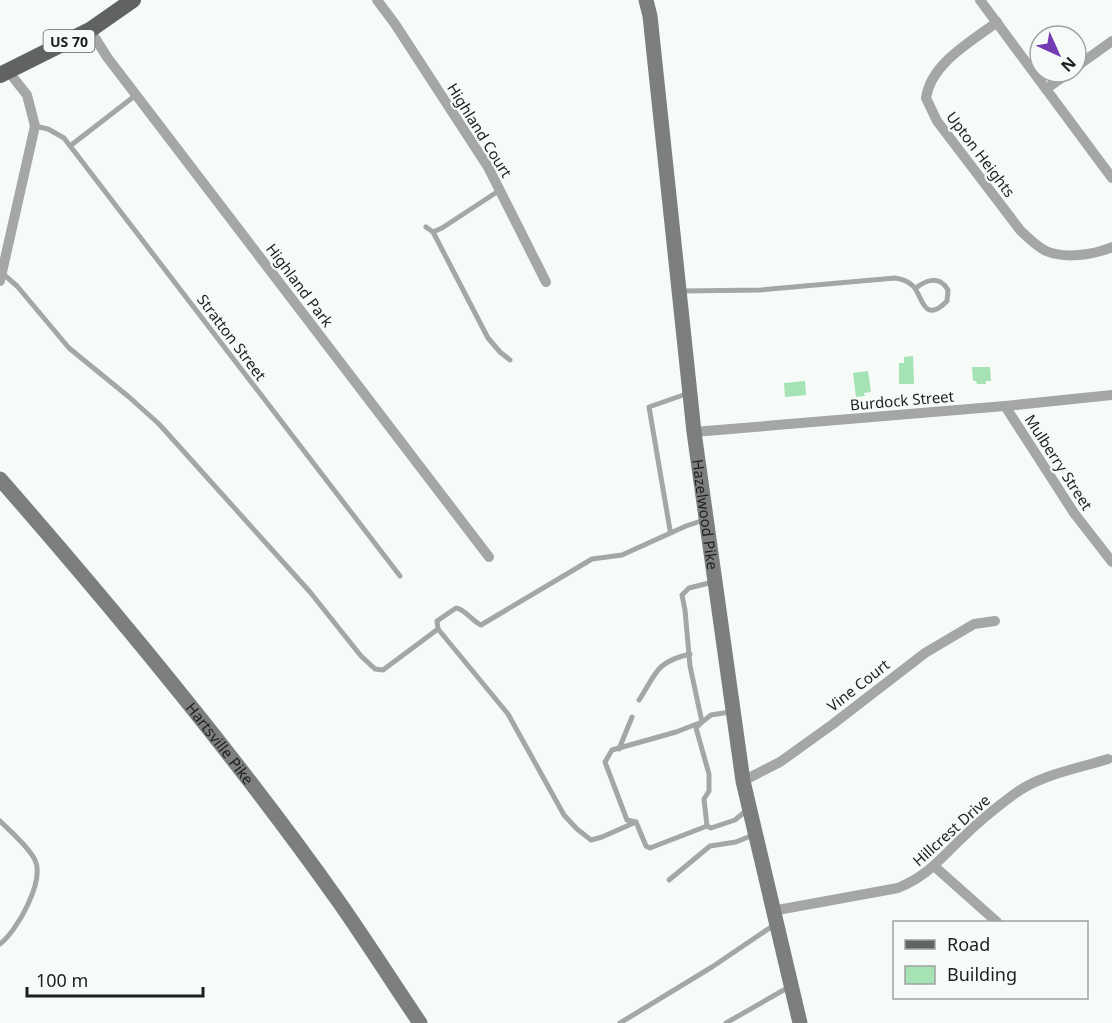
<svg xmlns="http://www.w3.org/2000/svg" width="1112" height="1023" font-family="'Noto Sans',sans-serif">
<rect width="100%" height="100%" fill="#f7fbf8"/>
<g fill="#a5e3b5">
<path d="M 913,356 L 914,384 L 899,384 L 899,363 L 904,363 L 904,357 Z"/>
<path d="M 972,367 L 990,367 L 991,381 L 986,381 L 986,384 L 977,384 L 976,381 L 973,381 Z"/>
<path d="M 868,371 L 871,392 L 864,393 L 865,396 L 856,397 L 853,373 Z"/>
<path d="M 805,381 L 806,395 L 785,397 L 784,383 Z"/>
</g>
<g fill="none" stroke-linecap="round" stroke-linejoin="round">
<g stroke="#a5a7a5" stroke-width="5">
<path d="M 35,126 L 48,129 L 64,138 L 400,576"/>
<path d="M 70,146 L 136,95"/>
<path d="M 426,227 L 433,232 L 442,228 L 500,190"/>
<path d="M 433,232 L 488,338 L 500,352 L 510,360"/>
<path d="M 2,273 L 17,286 L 69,348 L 129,397 L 159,424 L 310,592 L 361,656 L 375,669 L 383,670 L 438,629"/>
<path d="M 682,291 L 760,290 L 895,278 C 902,279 908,281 913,286 C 922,294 923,326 947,301 L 948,290 C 940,276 927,279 916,288"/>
<path d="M 672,532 L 670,530 L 649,407 L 689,393"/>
<path d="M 713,582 L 689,588 L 682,595 L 685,610 L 690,666 L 702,722 L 696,728 L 709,774 L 709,791 L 704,799 L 707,826 L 711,828 L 735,820 L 747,810"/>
<path d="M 639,700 C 657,672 656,662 690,654"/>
<path d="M 619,749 L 632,717"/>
<path d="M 0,821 C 10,831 29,847 35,860 C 45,881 17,931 0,944"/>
<path d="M 636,822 L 602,837 L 591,840 L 577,829 L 564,815 L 508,714 L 438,629 L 437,621 L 456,608 C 465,609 472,621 481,625 L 592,559 L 622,555 L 686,526 L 704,520"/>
<path d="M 707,826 L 650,848 L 646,846 L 636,822 L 627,820 L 605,762 L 612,750 L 676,732 L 702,722 L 711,715 L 730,712"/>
<path d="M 669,880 L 710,846 L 736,842 L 753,835"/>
<path d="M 620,1023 L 712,967 L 774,925"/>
<path d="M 726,1023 L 789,987"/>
</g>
<g stroke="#a5a7a5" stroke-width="10">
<path d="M 377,0 L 395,24 L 488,167 L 546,282"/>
<path d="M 980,0 L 1112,178"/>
<path d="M 997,22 C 971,42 931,63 926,98 L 937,121 L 1020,230 C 1028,238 1036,246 1046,251 C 1065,259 1093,255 1112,247"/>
<path d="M 90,30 L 107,57 L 489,557"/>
<path d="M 1076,67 L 1112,41"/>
<path d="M 1046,89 L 1070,72"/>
<path d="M 0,281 L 35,126 L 27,95 L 8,71"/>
<path d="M 1005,406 L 1074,513 L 1112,562"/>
<path d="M 694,432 L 1005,406 L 1112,395"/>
<path d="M 743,781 L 780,762 L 833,724 L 925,653 L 974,624 L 995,621"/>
<path d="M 934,866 L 997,922"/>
<path d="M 772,911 L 898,888 C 927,876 938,861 960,840 C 976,824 994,809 1013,795 C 1039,775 1076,769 1108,759"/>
</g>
<g stroke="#7c7f7d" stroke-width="15">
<path id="s1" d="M 646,0 L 650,16 L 694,432 L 743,781 L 800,1023"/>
<path id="s2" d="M 0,479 C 118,614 235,755 339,902 C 367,942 393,983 420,1023"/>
</g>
<path stroke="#606360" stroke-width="16" d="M 0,75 L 90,30 L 133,0"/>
</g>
<g text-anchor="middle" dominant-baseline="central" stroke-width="4.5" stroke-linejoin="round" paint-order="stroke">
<rect fill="#f7fbf8" stroke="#5e615f" stroke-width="1.5" x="43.5" y="30" width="51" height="22" rx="4.5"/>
<g font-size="14" font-weight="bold" fill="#1d1f1d">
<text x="69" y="41">US 70</text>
</g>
<g font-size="15" fill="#1d1f1d" stroke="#f7fbf8">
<text transform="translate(480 130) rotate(58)">Highland Court</text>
<text transform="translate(981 154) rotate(53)">Upton Heights</text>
<text transform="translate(300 285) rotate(53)">Highland Park</text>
<text transform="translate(232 337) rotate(53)">Stratton Street</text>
<text transform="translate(902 400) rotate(-5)">Burdock Street</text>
<text transform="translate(1059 462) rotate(57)">Mulberry Street</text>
<text stroke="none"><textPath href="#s1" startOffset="518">Hazelwood Pike</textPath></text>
<text transform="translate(858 685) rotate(-38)">Vine Court</text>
<text stroke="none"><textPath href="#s2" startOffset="344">Hartsville Pike</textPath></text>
<text transform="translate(951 830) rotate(-42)">Hillcrest Drive</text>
</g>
</g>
<rect x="893" y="921" width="195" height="78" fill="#f7fbf8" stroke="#a0a3a0" stroke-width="1.5"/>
<rect x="905" y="940" width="30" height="9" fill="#606360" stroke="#a0a3a0" stroke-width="1.5"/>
<text x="947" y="951" font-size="18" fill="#1d1f1d">Road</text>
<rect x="905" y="966" width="30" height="18" fill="#a5e3b5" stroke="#a0a3a0" stroke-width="1.5"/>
<text x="947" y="981" font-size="18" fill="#1d1f1d">Building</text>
<g transform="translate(1058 54) rotate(135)"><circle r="28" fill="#f7fbf8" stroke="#a0a3a0" stroke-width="1.5"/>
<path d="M0-4.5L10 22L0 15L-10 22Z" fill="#743cb2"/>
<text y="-9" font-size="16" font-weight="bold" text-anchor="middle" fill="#1d1f1d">N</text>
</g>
<path d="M27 987v9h176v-9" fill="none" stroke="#1d1f1d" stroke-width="3"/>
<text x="36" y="987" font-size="18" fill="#1d1f1d" stroke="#f7fbf8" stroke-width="4.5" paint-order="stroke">100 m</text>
</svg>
